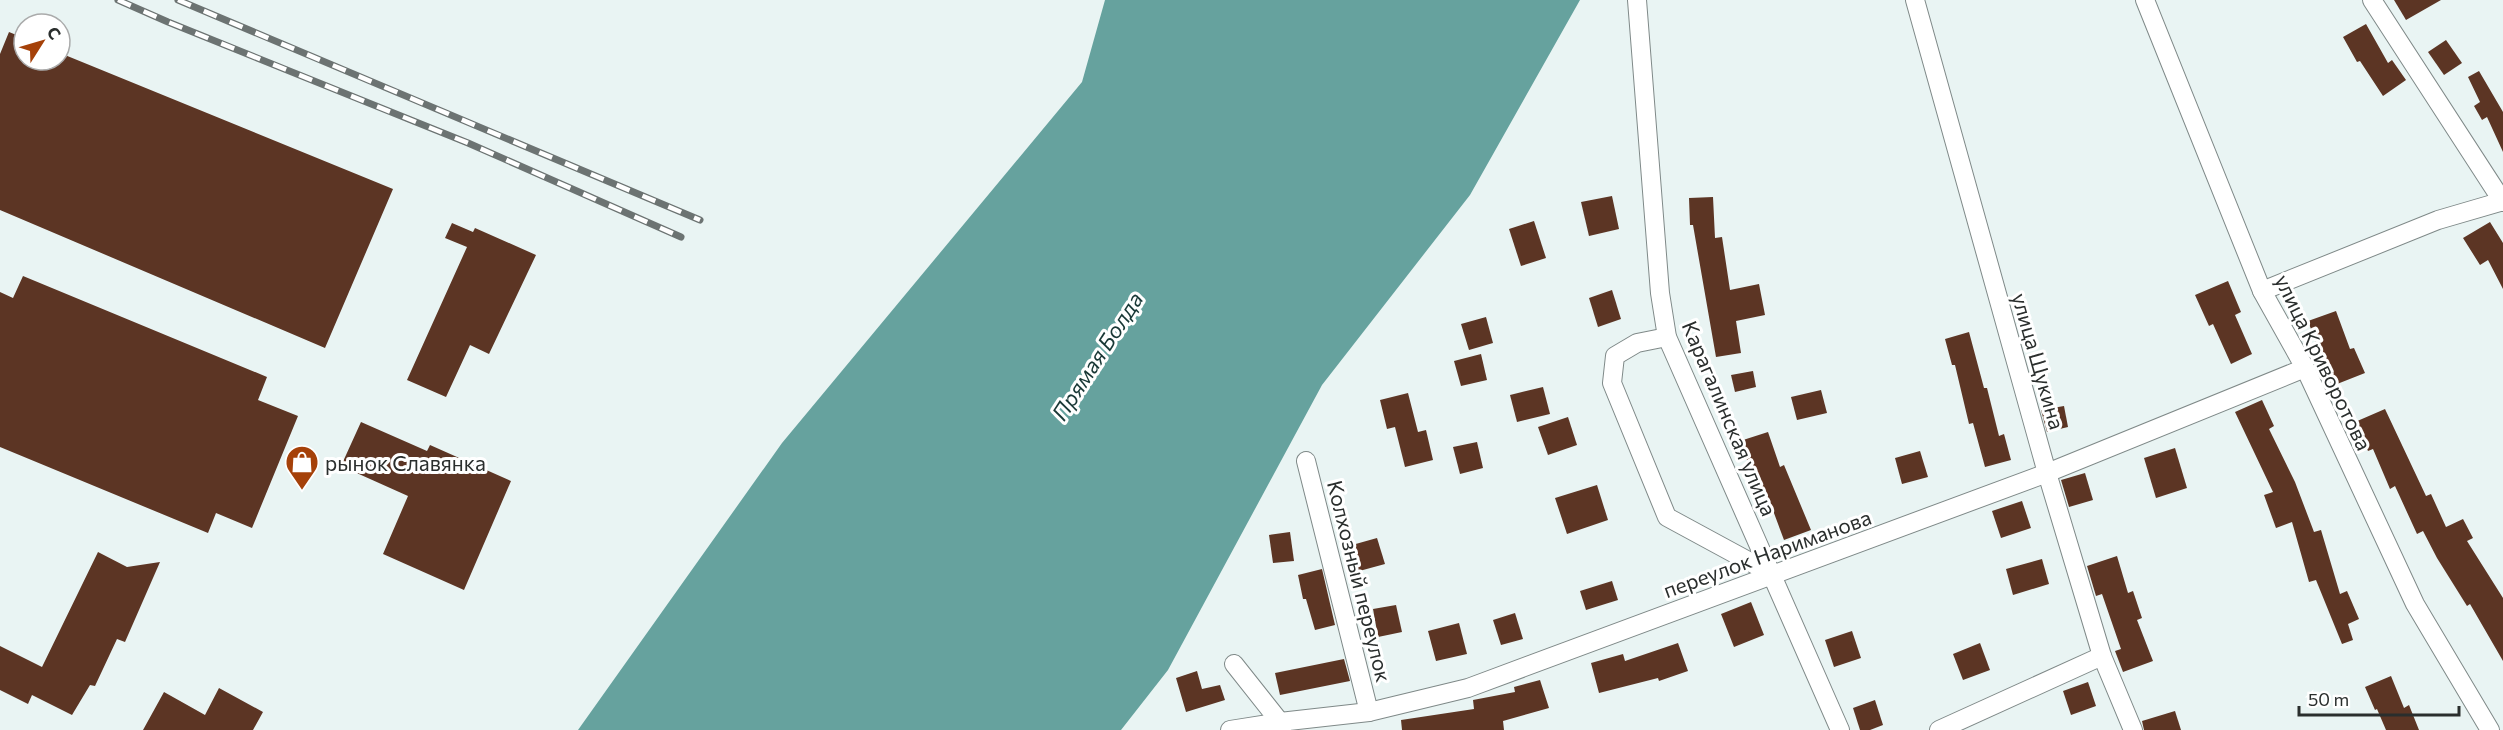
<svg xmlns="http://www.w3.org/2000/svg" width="2503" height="730" font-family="Commissioner,sans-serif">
<rect width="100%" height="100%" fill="#e9f4f3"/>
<path fill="#66a29e" d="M 1105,0 L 1580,0 L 1470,195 L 1322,385 L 1168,670 L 1121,730 L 578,730 L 782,443 L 1082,82 Z"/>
<g fill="#5c3524">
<path d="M 2394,0 L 2441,0 L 2406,20 Z"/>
<path d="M 2366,24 L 2388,63 L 2392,60 L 2406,80 L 2383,96 L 2360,61 L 2357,62 L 2343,37 Z"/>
<path d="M 9,32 L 24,38 L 24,60 L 60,60 L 60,53 L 393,189 L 325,348 L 0,210 L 0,54 Z"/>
<path d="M 2446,40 L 2462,63 L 2444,75 L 2428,52 Z"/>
<path d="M 2479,71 L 2503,112 L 2503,152 L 2487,117 L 2482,120 L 2474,106 L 2480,102 L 2468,77 Z"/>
<path d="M 1612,196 L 1619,229 L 1589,236 L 1581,202 Z"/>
<path d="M 1713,197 L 1715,238 L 1722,237 L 1730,290 L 1759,284 L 1765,315 L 1736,321 L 1741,353 L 1716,357 L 1693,225 L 1690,225 L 1689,198 Z"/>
<path d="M 1534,221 L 1546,258 L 1521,266 L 1509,229 Z"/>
<path d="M 2490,222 L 2503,243 L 2503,289 L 2488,260 L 2480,265 L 2463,238 Z"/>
<path d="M 452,223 L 473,232 L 475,228 L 536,255 L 489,354 L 470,345 L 446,397 L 407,380 L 467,247 L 445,238 Z"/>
<path d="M 23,276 L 267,377 L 258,400 L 298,416 L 252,528 L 216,513 L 208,533 L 0,447 L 0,292 L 13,298 Z"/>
<path d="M 2228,281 L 2241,312 L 2235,315 L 2252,354 L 2231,364 L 2213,324 L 2209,326 L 2195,295 Z"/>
<path d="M 1612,290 L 1621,319 L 1598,327 L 1589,298 Z"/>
<path d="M 2336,311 L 2350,349 L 2354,348 L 2365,373 L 2332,386 L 2308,321 Z"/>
<path d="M 1486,317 L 1493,343 L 1469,350 L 1461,324 Z"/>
<path d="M 1969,332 L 1984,388 L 1987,388 L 1999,436 L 2004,434 L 2011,460 L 1985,467 L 1973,423 L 1969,424 L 1955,365 L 1952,365 L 1945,339 Z"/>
<path d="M 1481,354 L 1487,380 L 1461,386 L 1454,361 Z"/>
<path d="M 1753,371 L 1756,387 L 1735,392 L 1731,375 Z"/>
<path d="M 1543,387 L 1550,414 L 1517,422 L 1510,395 Z"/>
<path d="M 1821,390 L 1827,413 L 1797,420 L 1791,397 Z"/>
<path d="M 1408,393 L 1418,432 L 1426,430 L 1433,460 L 1405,467 L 1395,427 L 1387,429 L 1380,400 Z"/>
<path d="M 2262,400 L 2274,426 L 2269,429 L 2295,482 L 2314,532 L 2321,530 L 2340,594 L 2347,591 L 2359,619 L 2348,624 L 2353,640 L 2342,644 L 2316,580 L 2309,582 L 2292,522 L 2276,528 L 2264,495 L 2273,492 L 2235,412 Z"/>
<path d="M 2064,406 L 2068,427 L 2047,432 L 2041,410 Z"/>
<path d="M 2385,409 L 2426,496 L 2431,494 L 2446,527 L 2463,519 L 2473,538 L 2467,541 L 2503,598 L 2503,661 L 2470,604 L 2467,606 L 2437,558 L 2423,531 L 2417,534 L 2395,486 L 2390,489 L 2373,449 L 2368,451 L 2355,422 Z"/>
<path d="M 1568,417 L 1577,445 L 1548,455 L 1538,427 Z"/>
<path d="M 361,422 L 427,451 L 430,445 L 511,481 L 464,590 L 383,554 L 408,496 L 341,466 Z"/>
<path d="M 1768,432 L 1780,467 L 1784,465 L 1811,530 L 1784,540 L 1768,497 L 1765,498 L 1750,459 L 1747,460 L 1740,441 Z"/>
<path d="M 1477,442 L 1483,468 L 1460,474 L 1453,447 Z"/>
<path d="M 2175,448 L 2187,488 L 2156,498 L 2144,458 Z"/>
<path d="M 1920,451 L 1928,477 L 1902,484 L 1895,458 Z"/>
<path d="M 2085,473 L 2093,500 L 2069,507 L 2061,480 Z"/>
<path d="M 1597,485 L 1608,520 L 1567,534 L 1555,498 Z"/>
<path d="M 2022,501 L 2031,528 L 2001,538 L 1992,511 Z"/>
<path d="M 1290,532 L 1294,561 L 1273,563 L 1269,535 Z"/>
<path d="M 1377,538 L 1385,564 L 1352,573 L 1345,547 Z"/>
<path d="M 98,552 L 127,567 L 160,562 L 125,642 L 117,639 L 95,686 L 90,685 L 72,715 L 32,695 L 28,704 L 0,690 L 0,646 L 42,667 Z"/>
<path d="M 2117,556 L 2128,593 L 2133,591 L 2142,618 L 2137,620 L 2153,661 L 2123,672 L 2115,651 L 2121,649 L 2102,594 L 2096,596 L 2087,566 Z"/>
<path d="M 2042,559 L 2049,584 L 2013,595 L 2006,569 Z"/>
<path d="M 1322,569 L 1335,625 L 1315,630 L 1306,599 L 1303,599 L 1298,575 Z"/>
<path d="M 1612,581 L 1618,600 L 1586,610 L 1580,591 Z"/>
<path d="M 1751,602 L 1764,635 L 1734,647 L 1721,614 Z"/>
<path d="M 1396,605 L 1402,632 L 1378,637 L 1373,609 Z"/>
<path d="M 1515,613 L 1523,639 L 1501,645 L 1493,620 Z"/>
<path d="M 1459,623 L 1467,654 L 1436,661 L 1428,631 Z"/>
<path d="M 1852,631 L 1861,658 L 1834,667 L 1825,640 Z"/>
<path d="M 1678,643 L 1688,671 L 1659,681 L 1658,678 L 1599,693 L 1591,663 L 1623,654 L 1625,661 Z"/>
<path d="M 1980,643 L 1990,670 L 1963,680 L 1953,654 Z"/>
<path d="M 1344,659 L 1350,681 L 1280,695 L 1275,673 Z"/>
<path d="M 1197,671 L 1202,689 L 1220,685 L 1225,700 L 1186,712 L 1176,678 Z"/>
<path d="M 2391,676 L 2404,708 L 2409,705 L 2419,730 L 2386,730 L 2377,709 L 2375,710 L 2365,687 Z"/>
<path d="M 1540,680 L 1549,708 L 1503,721 L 1504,730 L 1402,730 L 1401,720 L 1474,709 L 1473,700 L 1515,692 L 1514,687 Z"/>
<path d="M 2088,682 L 2096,706 L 2071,715 L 2063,691 Z"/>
<path d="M 219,688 L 263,712 L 253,730 L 143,730 L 164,692 L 205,715 Z"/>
<path d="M 1875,700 L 1883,725 L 1870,730 L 1860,730 L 1853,708 Z"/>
<path d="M 2175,711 L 2181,730 L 2144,730 L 2142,721 Z"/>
</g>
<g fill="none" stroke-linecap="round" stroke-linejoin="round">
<g stroke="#7f8988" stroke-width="20">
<g id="street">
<path d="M 1637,0 L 1660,293 L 1667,337 L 1840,730"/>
<path d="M 1915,0 L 2047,473 L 2102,656 L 2133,730"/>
<path d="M 2145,0 L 2262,291 L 2305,368 L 2415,604 L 2490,730"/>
<path d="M 2372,0 L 2503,202"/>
<path d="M 2262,291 L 2438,220 L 2503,201"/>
<path d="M 1667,337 L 1637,343 L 1615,356 L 1612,383 L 1667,517 L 1774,575"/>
<path d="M 1306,461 L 1369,712"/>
<path d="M 1234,664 L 1280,722 L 1282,730"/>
<path d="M 1230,730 L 1280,722 L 1369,712 L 1468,688 L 2047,473 L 2305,368"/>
<path d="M 1939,730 L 2102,656"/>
</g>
</g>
<use href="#street" stroke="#fff" stroke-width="18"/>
<g stroke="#6c7372" stroke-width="7">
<g id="rail">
<path d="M 118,0 L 168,22 L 468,143 L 681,237"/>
<path d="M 178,0 L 700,220"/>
</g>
</g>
<use href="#rail" stroke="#fff" stroke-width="4.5" stroke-dasharray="14" stroke-linecap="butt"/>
</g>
<defs>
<g id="shop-pin" transform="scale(1.725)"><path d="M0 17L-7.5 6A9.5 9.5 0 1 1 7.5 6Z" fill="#a54109" stroke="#fff"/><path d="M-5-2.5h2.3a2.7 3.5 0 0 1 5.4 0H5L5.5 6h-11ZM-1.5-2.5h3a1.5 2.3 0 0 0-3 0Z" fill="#fff"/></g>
</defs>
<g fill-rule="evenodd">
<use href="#shop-pin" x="302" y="462"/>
</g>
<g text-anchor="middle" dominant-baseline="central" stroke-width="6" stroke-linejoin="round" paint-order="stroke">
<g font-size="21" fill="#2a2e2d" stroke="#fff">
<text transform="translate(2039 361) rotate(74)">улица Щукина</text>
<text transform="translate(2324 362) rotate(64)">улица Криворотова</text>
<text transform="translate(1730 418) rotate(67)">Карагалинская улица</text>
<text transform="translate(1767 553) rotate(-20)">переулок Нариманова</text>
<text transform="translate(1360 581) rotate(76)">Колхозный переулок</text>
</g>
<g font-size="21" fill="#2a2e2d" stroke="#fff" text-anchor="start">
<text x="325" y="462">рынок Славянка</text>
</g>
<g font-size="22" font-style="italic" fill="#183735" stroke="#fff">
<text transform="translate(1097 356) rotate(-57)">Прямая Болда</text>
</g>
</g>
<g transform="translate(42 42) rotate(53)"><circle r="28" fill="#ffffff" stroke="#aaabab" stroke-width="1.5"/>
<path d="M0-4.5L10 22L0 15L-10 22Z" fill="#a54109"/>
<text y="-9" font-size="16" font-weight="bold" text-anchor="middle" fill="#2a2e2d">С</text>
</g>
<path d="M2299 706v9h160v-9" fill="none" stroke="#2a2e2d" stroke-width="3"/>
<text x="2308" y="706" font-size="18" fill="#2a2e2d" stroke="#ffffff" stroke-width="4.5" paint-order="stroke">50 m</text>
</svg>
